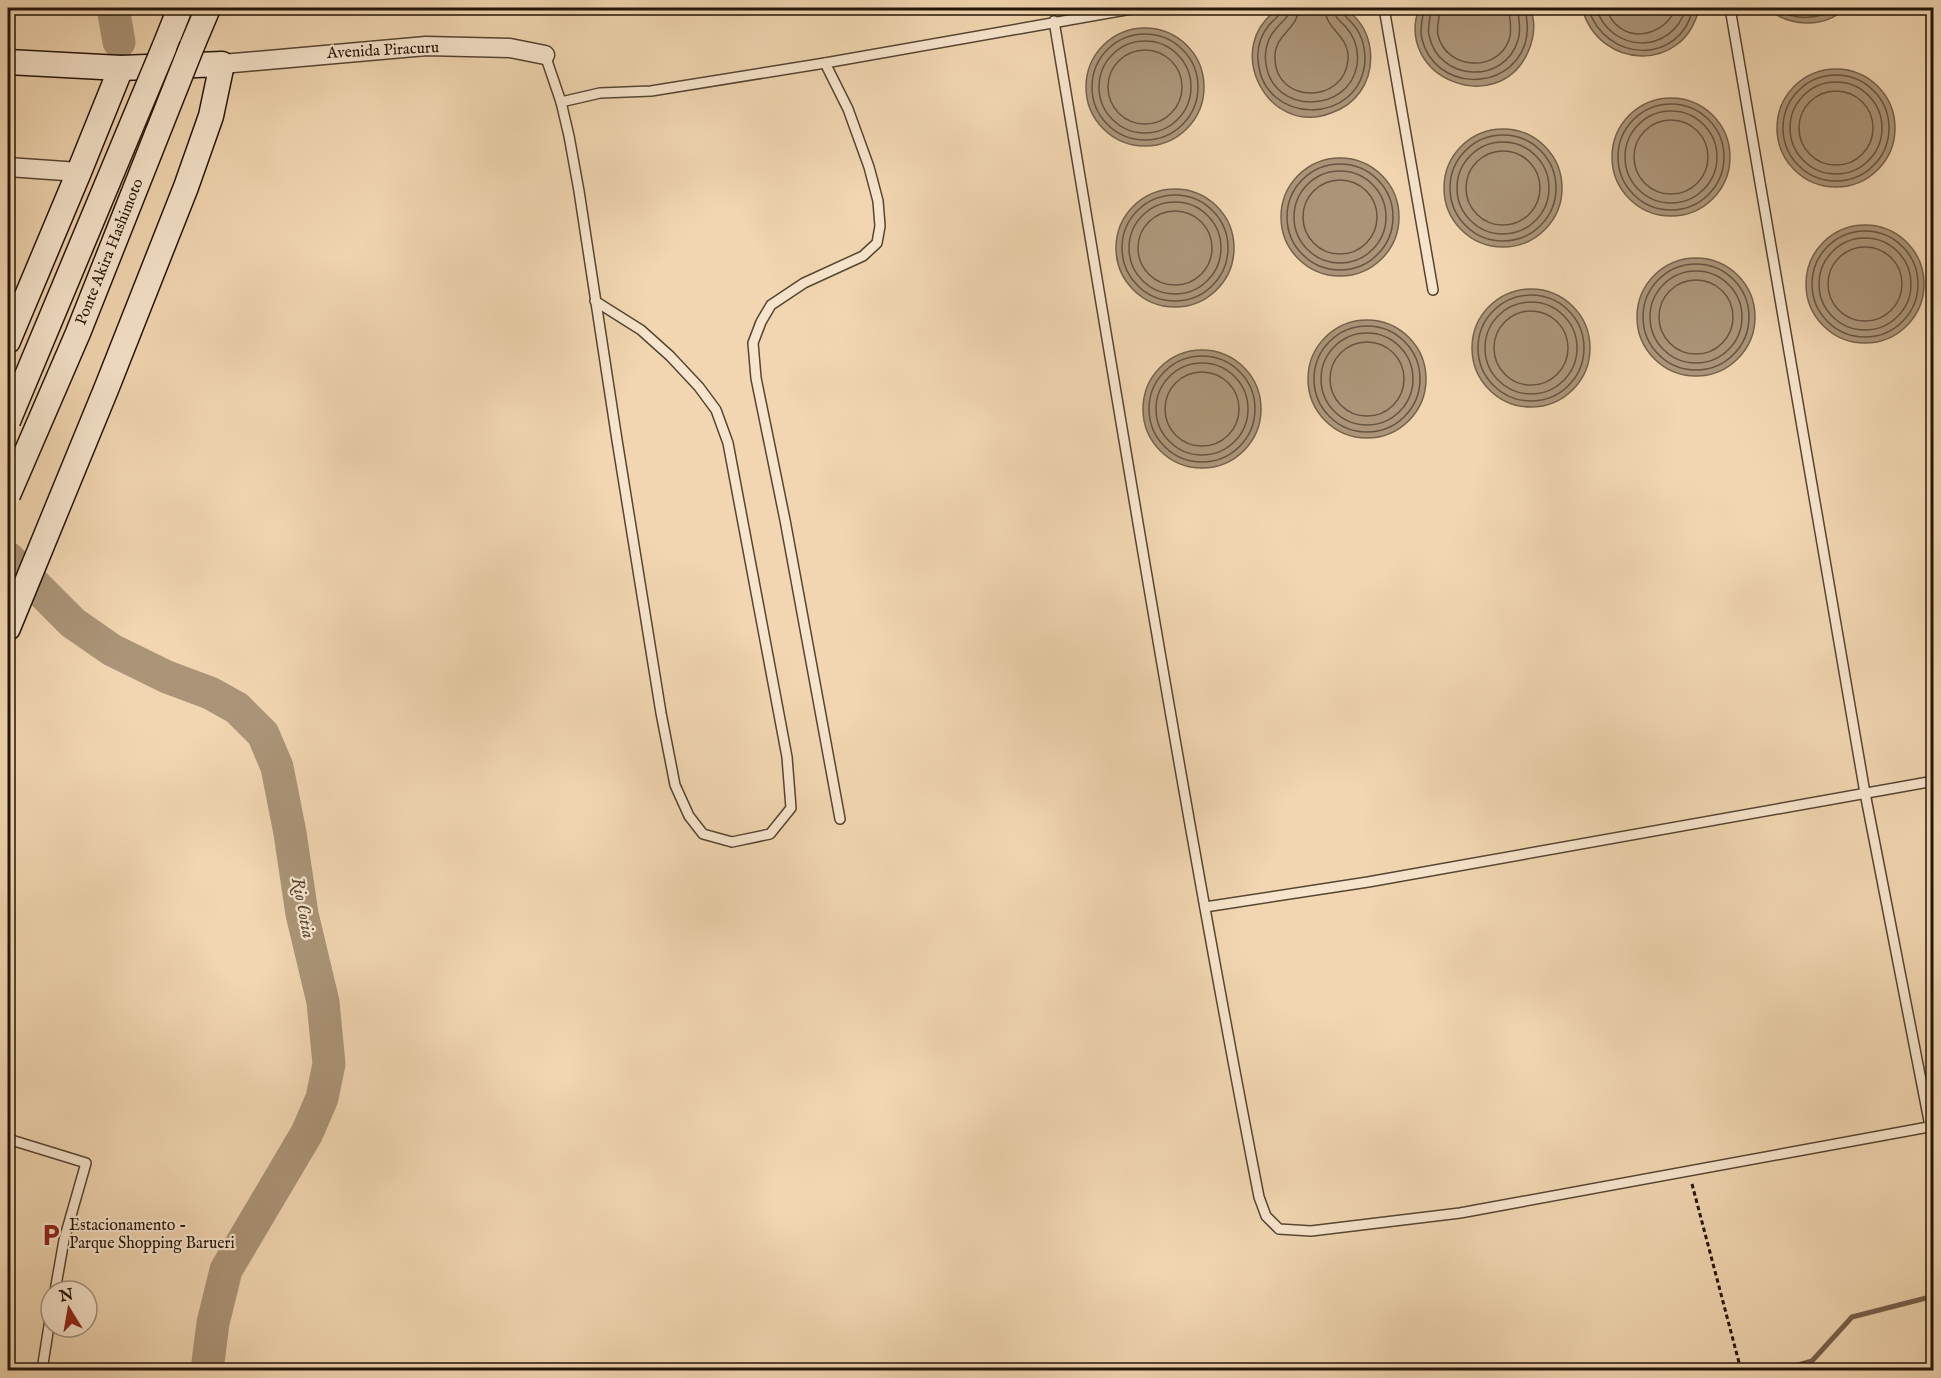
<svg xmlns="http://www.w3.org/2000/svg" width="1941" height="1378" font-family="'IM FELL English',serif">
<rect width="100%" height="100%" fill="#f1d6b1"/>
<filter id="stains"><feTurbulence type="fractalNoise" baseFrequency=".00333" numOctaves="4"/><feColorMatrix values="0 0 0 0 .2 0 0 0 0 .09 0 0 0 0 .02 0 0 0 .5 -.17"/></filter>
<radialGradient id="worn" r=".72"><stop offset=".6" stop-color="#630" stop-opacity="0"/><stop offset="1" stop-color="#630" stop-opacity=".3"/></radialGradient>
<g fill="#ab9478" stroke="#75614b" stroke-width="1.5">
<path d="M 1280,8 C 1295,7 1310,8 1325,8 C 1331,8 1339,6 1344,8 C 1347,9 1352,14 1354,16 C 1374,36 1376,69 1360,92 C 1353,102 1343,109 1331,113 C 1267,138 1220,45 1280,8 Z"/>
<path d="M 1419,8 L 1530,8 C 1536,22 1534,38 1528,52 C 1498,119 1394,78 1419,8 Z"/>
<path d="M 1582,8 L 1699,8 C 1685,73 1599,71 1582,8 Z"/>
<path d="M 1765,8 L 1846,8 C 1822,30 1790,26 1765,8 Z"/>
<circle cx="1145" cy="87" r="59"/>
<circle cx="1836" cy="128" r="59"/>
<circle cx="1671" cy="157" r="59"/>
<circle cx="1503" cy="188" r="59"/>
<circle cx="1340" cy="217" r="59"/>
<circle cx="1175" cy="248" r="59"/>
<circle cx="1865" cy="284" r="59"/>
<circle cx="1696" cy="317" r="59"/>
<circle cx="1531" cy="348" r="59"/>
<circle cx="1367" cy="379" r="59"/>
<circle cx="1202" cy="409" r="59"/>
</g>
<g fill="none" stroke-linecap="round" stroke-linejoin="round">
<g stroke="#675440" stroke-width="1.5">
<path d="M 1282,8 C 1281,16 1274,19 1269,25 C 1261,35 1257,48 1258,60 C 1262,126 1361,127 1365,60 C 1365,46 1361,32 1351,22 C 1347,17 1342,15 1341,8"/>
<path d="M 1290,8 C 1289,19 1281,21 1275,30 C 1267,39 1264,52 1266,64 C 1273,115 1349,114 1357,65 C 1359,51 1355,37 1345,26 C 1339,20 1334,17 1334,8"/>
<path d="M 1299,8 C 1298,30 1273,34 1275,60 C 1277,104 1344,104 1348,60 C 1350,35 1325,30 1325,8"/>
<path d="M 1424,8 C 1423,18 1419,28 1422,39 C 1434,90 1508,94 1525,44 C 1529,31 1527,20 1525,8"/>
<path d="M 1431,8 C 1431,17 1427,25 1429,35 C 1438,82 1505,85 1518,40 C 1522,29 1518,19 1518,8"/>
<path d="M 1440,8 C 1440,17 1436,26 1438,35 C 1446,70 1497,73 1509,40 C 1513,29 1509,19 1509,8"/>
<path d="M 1588,8 C 1606,64 1681,65 1693,8"/>
<path d="M 1596,8 C 1611,54 1672,55 1686,8"/>
<path d="M 1606,8 C 1618,44 1662,41 1676,8"/>
<path d="M 1774,8 C 1794,21 1817,20 1837,8"/>
<circle cx="1145" cy="87" r="53"/>
<circle cx="1145" cy="87" r="46"/>
<circle cx="1145" cy="87" r="37"/>
<circle cx="1836" cy="128" r="53"/>
<circle cx="1836" cy="128" r="46"/>
<circle cx="1836" cy="128" r="37"/>
<circle cx="1671" cy="157" r="53"/>
<circle cx="1671" cy="157" r="46"/>
<circle cx="1671" cy="157" r="37"/>
<circle cx="1503" cy="188" r="53"/>
<circle cx="1503" cy="188" r="46"/>
<circle cx="1503" cy="188" r="37"/>
<circle cx="1340" cy="217" r="53"/>
<circle cx="1340" cy="217" r="46"/>
<circle cx="1340" cy="217" r="37"/>
<circle cx="1175" cy="248" r="53"/>
<circle cx="1175" cy="248" r="46"/>
<circle cx="1175" cy="248" r="37"/>
<circle cx="1865" cy="284" r="53"/>
<circle cx="1865" cy="284" r="46"/>
<circle cx="1865" cy="284" r="37"/>
<circle cx="1696" cy="317" r="53"/>
<circle cx="1696" cy="317" r="46"/>
<circle cx="1696" cy="317" r="37"/>
<circle cx="1531" cy="348" r="53"/>
<circle cx="1531" cy="348" r="46"/>
<circle cx="1531" cy="348" r="37"/>
<circle cx="1367" cy="379" r="53"/>
<circle cx="1367" cy="379" r="46"/>
<circle cx="1367" cy="379" r="37"/>
<circle cx="1202" cy="409" r="53"/>
<circle cx="1202" cy="409" r="46"/>
<circle cx="1202" cy="409" r="37"/>
</g>
<path stroke="#75614b" stroke-width="5" d="M 1781,1370 L 1812,1361 L 1852,1317 L 1934,1296"/>
<g stroke="#ab9478" stroke-width="33">
<path d="M 113,8 L 119,42"/>
<path d="M 8,558 L 73,623 L 112,650 L 167,677 L 210,693 L 237,708 L 263,734 L 277,767 L 290,833 L 302,914 L 323,1002 L 329,1064 L 322,1098 L 307,1133 L 226,1270 L 213,1323 L 207,1370"/>
</g>
<g stroke="#564532" stroke-width="12">
<g id="lane">
<path d="M 1384,8 L 1433,290"/>
<path d="M 1730,8 L 1865,793 L 1930,1126"/>
<path d="M 1054,21 C 1120,414 1183,807 1259,1197 L 1266,1216 L 1279,1229 L 1311,1231 L 1460,1213 L 1934,1126"/>
<path d="M 545,55 L 561,102 L 600,93 L 651,91 L 825,63 L 1137,8"/>
<path d="M 825,63 L 848,109 L 869,167 L 878,201 L 880,226 L 877,243 L 863,256 L 804,283 L 771,305 L 761,322 L 753,343 L 756,378 L 785,520 L 840,819"/>
<path d="M 561,102 L 569,136 L 579,191 L 617,440 L 661,713 L 675,785 L 689,816 L 703,834 L 732,842 L 770,834 L 791,808 L 787,757 L 728,443 L 716,410 L 699,387 L 670,356 L 641,330 L 595,301"/>
<path d="M 1205,907 L 1368,882 L 1934,781"/>
<path d="M 8,1139 L 86,1163 L 64,1240 L 55,1291"/>
<path d="M 42,1370 L 51,1313"/>
</g>
</g>
<g stroke="#564532" stroke-width="21">
<g id="street">
<path d="M 222,64 L 426,46 L 510,48 L 545,55"/>
<path d="M 8,167 L 79,172"/>
</g>
</g>
<g stroke="#231508" stroke-width="27">
<g id="secondary">
<path d="M 192,46 L 208,8"/>
<path d="M 164,48 L 180,8"/>
<path d="M 8,62 L 121,68 L 222,64 L 211,116 L 186,187 L 107,387 L 8,628"/>
<path d="M 8,341 L 79,172 L 121,68"/>
</g>
</g>
<path stroke="#231508" stroke-width="3" stroke-dasharray="4.5 3" stroke-linecap="butt" d="M 1692,1184 L 1741,1370"/>
<use href="#lane" stroke="#f6e4cc" stroke-width="9"/>
<use href="#street" stroke="#f6e4cc" stroke-width="18"/>
<use href="#secondary" stroke="#f6e4cc" stroke-width="24"/>
<g stroke="#231508" stroke-width="27" stroke-linecap="butt">
<g id="secondary-bridge">
<path d="M 8,421 L 164,48"/>
<path d="M 8,495 L 78,333 L 192,46"/>
</g>
</g>
<use href="#secondary-bridge" stroke="#f6e4cc" stroke-width="24"/>
</g>
<defs>
<g id="parking-bare" transform="scale(1.8)"><path d="M-3.5-5.5H1a3.5 3.5 0 0 1 0 7H-1V5.5H-3.5ZM-1-3.4V-.6H.8a1.4 1.4 0 0 0 0-2.8Z" fill="#8f2418" stroke="#f6e4cc" stroke-width="2.5" paint-order="stroke"/></g>
</defs>
<g fill-rule="evenodd">
<use href="#parking-bare" x="51" y="1235"/>
</g>
<g text-anchor="middle" dominant-baseline="central" stroke-width="4.5" stroke-linejoin="round" paint-order="stroke">
<g font-size="16" fill="#231508" stroke="#f6e4cc">
<text transform="translate(383 51) rotate(-3)">Avenida Piracuru</text>
<text transform="translate(110 252) rotate(-68)">Ponte Akira Hashimoto</text>
</g>
<g font-size="16" fill="#231508" stroke="#f6e4cc" text-anchor="start">
<text x="69" y="1226">Estacionamento -<tspan x="69" dy="18">Parque Shopping Barueri</tspan></text>
</g>
<g font-size="18" font-style="italic" fill="#594835" stroke="#f6e4cc">
<text transform="translate(302 908) rotate(79)">Rio Cotia</text>
</g>
</g>
<rect width="1941" height="1378" fill="none" stroke="#f1d6b1" stroke-width="30"/>
<rect x="9" y="9" width="1923" height="1360" fill="none" stroke="#231508" stroke-width="3"/>
<rect x="15" y="15" width="1911" height="1348" fill="none" stroke="#231508" stroke-width="1.5"/>
<g transform="translate(69 1309) rotate(349)"><circle r="28" fill="#f6e4cc" stroke="#a2917e" stroke-width="1.5"/>
<path d="M0-4.5L10 22L0 15L-10 22Z" fill="#8f2418"/>
<text y="-9" font-size="16" font-weight="bold" text-anchor="middle" fill="#231508">N</text>
</g>
<rect width="100%" height="100%" filter="url(#stains)"/>
<rect width="100%" height="100%" fill="url(#worn)"/>
</svg>
